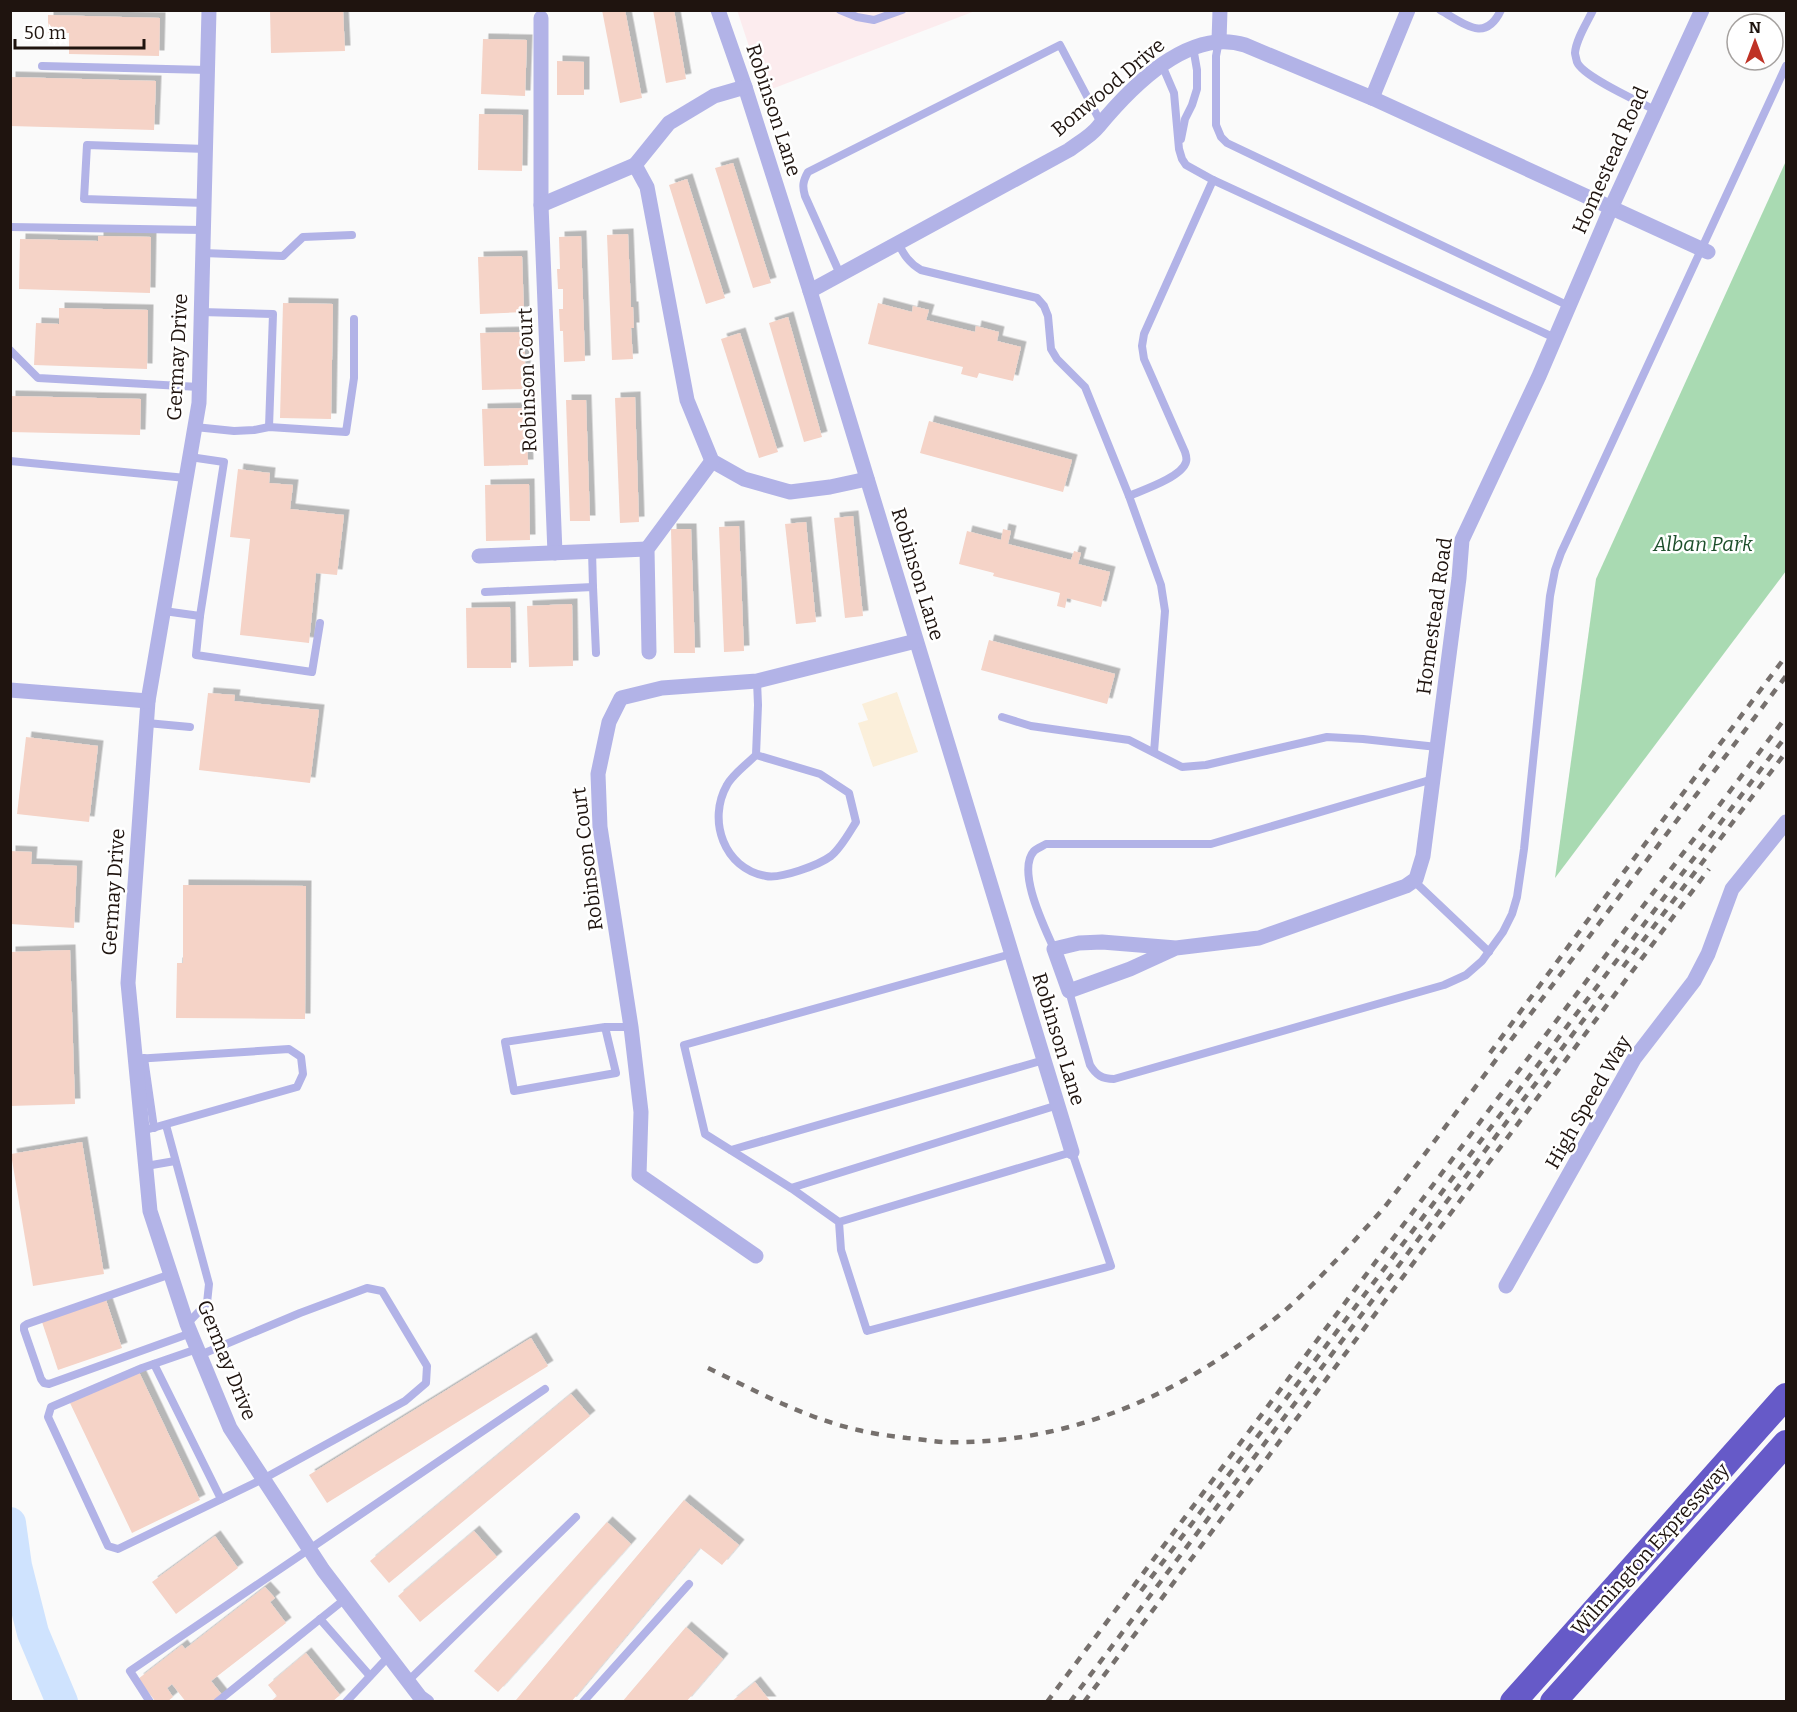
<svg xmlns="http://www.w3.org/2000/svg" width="1797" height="1712" font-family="Bitter,serif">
<defs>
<filter id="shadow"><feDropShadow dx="5.5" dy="-5.5" stdDeviation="0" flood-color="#0004"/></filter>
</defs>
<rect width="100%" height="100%" fill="#fafafa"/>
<path fill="#fcecee" d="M 737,10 L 975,11 L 764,92 Z"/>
<path fill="#fbefda" d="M 897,692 L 918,752 L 873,767 L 858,723 L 868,720 L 862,704 Z"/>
<path fill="#a9dab2" d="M 1786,161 L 1786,571 L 1555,878 L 1596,579 Z"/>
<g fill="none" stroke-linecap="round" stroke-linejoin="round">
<path stroke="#cfe3fe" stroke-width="32" d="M 10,1523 L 16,1566 L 33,1633 L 62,1702"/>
</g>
<g fill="#f5d3c7" filter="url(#shadow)">
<path d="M 270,10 L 343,10 L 345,51 L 271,53 Z"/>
<path d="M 602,10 L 625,10 L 642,98 L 620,103 Z"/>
<path d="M 653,10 L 674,10 L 686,79 L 666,83 Z"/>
<path d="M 48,15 L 160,18 L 159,56 L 69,54 L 69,33 L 48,33 Z"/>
<path d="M 483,39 L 527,40 L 525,96 L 481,94 Z"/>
<path d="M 557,61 L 584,62 L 584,95 L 557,95 Z"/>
<path d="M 10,77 L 156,81 L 154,130 L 10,126 Z"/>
<path d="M 479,114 L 523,115 L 522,171 L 478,170 Z"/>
<path d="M 733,163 L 771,283 L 753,288 L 715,168 Z"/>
<path d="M 687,179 L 725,298 L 706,304 L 669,185 Z"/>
<path d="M 628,234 L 631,307 L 633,307 L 634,328 L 631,328 L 633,359 L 612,360 L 607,235 Z"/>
<path d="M 98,236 L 151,237 L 150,293 L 19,289 L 20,239 L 98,241 Z"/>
<path d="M 581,236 L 585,361 L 564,362 L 563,331 L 560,331 L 559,309 L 563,309 L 563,289 L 558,289 L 557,269 L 560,269 L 559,237 Z"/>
<path d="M 522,256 L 524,312 L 480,314 L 478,257 Z"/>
<path d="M 283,303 L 333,304 L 331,419 L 280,418 Z"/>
<path d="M 878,303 L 912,312 L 913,306 L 929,310 L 926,320 L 975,332 L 976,326 L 999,332 L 997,341 L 1021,347 L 1013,381 L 979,373 L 977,378 L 961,374 L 963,367 L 868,344 Z"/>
<path d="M 59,308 L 148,310 L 147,369 L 34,365 L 36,323 L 59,324 Z"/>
<path d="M 788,317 L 822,437 L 804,442 L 769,323 Z"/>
<path d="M 524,332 L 526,389 L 482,390 L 480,333 Z"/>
<path d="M 740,333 L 778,452 L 759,458 L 721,339 Z"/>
<path d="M 10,396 L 141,399 L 140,435 L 10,432 Z"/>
<path d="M 635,397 L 639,522 L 620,523 L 615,398 Z"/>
<path d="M 566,400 L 586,400 L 590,521 L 570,521 Z"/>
<path d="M 526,408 L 528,465 L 484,466 L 482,409 Z"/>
<path d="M 929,421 L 1072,460 L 1063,492 L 920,453 Z"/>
<path d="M 238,469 L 270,473 L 269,483 L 293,485 L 290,509 L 344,515 L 337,575 L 316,573 L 309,643 L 240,635 L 250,539 L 230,537 Z"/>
<path d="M 529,484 L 530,540 L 486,541 L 485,485 Z"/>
<path d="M 853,516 L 863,616 L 845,618 L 834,518 Z"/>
<path d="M 806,522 L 816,622 L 796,624 L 785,524 Z"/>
<path d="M 739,526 L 744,651 L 724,652 L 719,527 Z"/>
<path d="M 671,529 L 691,529 L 695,653 L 674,653 Z"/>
<path d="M 1003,529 L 1011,531 L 1008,544 L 1071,560 L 1074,551 L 1081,553 L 1078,564 L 1110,572 L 1101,607 L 1067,598 L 1065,608 L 1057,606 L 1060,593 L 993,576 L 994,573 L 959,564 L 967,531 L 1001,540 Z"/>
<path d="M 572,604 L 573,666 L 529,667 L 527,606 Z"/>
<path d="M 510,607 L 511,668 L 467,668 L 466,608 Z"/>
<path d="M 989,640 L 1115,674 L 1107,704 L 981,670 Z"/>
<path d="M 208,693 L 235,695 L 234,701 L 319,710 L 310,783 L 199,770 Z"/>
<path d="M 26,737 L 98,746 L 89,822 L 17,814 Z"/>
<path d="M 10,851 L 32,852 L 31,864 L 77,866 L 74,928 L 10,924 Z"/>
<path d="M 183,885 L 306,886 L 305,1019 L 176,1018 L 177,963 L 183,963 Z"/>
<path d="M 70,950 L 75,1104 L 10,1106 L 10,952 Z"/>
<path d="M 82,1142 L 104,1274 L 33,1286 L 11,1154 Z"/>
<path d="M 106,1300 L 122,1348 L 58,1370 L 42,1322 Z"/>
<path d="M 531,1338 L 548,1366 L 327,1503 L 309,1475 Z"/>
<path d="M 138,1370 L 200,1500 L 132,1533 L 70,1403 Z"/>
<path d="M 571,1394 L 590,1416 L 389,1583 L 370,1561 Z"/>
<path d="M 684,1500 L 739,1545 L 722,1565 L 700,1548 L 571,1702 L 518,1702 L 516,1700 Z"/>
<path d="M 607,1522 L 631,1544 L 498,1692 L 474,1671 Z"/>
<path d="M 474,1531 L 497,1557 L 420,1622 L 398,1596 Z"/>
<path d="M 215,1536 L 238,1568 L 176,1614 L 152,1582 Z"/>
<path d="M 265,1587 L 275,1598 L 270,1602 L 286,1623 L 211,1681 L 223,1696 L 216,1702 L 186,1702 L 172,1684 L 167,1688 L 173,1697 L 167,1702 L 156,1702 L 138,1679 L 182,1645 L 185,1649 Z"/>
<path d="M 686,1627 L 723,1659 L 686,1702 L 677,1700 L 676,1702 L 622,1702 Z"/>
<path d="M 306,1653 L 340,1695 L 332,1702 L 270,1702 L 277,1696 L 268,1685 Z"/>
<path d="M 755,1682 L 771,1702 L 731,1702 Z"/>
</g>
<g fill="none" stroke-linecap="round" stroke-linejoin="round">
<g stroke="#b2b3e7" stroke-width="8">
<path d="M 840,10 L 857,17 L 874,20 L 902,10"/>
<path d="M 1440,10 C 1464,23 1485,44 1501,10"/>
<path d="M 1593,10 C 1587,23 1576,39 1575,53 C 1575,54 1577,62 1577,62 C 1583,77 1640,102 1655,110"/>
<path d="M 1219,41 L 1216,56 L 1216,125 L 1221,137 L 1227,143 L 1569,306"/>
<path d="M 1162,65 L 1174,93 L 1179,149 L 1182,159 L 1186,165 L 1213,180 L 1555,338"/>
<path d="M 42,66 L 208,70"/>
<path d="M 1181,139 L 1185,119 L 1192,105 L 1197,89 L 1197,70 L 1193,47"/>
<path d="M 204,203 L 84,199 L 87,145 L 206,149"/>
<path d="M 10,227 L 203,230"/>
<path d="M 898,243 C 904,255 909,263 921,270 L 1037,298 L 1044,306 L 1048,316 L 1051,349 L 1057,359 L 1085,387 L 1129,496 L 1161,585 L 1165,611 L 1154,752"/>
<path d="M 203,253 L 283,256 L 303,237 L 352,235"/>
<path d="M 840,274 L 805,196 C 802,186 803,181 808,172 L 1060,45 L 1101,123"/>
<path d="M 201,312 L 273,314 L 269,427"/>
<path d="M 10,350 L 38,378 L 199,387"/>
<path d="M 195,427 L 234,431 L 254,430 L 269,427 L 346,432 L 354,378 L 354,319"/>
<path d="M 190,457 L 224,462 L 200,616"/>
<path d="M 10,461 L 186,478"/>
<path d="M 1129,496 C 1143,490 1182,477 1186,462 C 1187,459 1186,455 1185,452 L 1144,359 L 1142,346 L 1144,334 L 1213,180"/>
<path d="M 592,551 L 593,587"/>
<path d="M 485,592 L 593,587 L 596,653"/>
<path d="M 164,611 L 200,616 L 196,655 L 312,672 L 320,623"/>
<path d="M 1002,717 L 1031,726 L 1129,740 L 1182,767 L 1206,765 L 1327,737 L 1363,739 L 1437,747"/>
<path d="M 147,723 L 190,727"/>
<path d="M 756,755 L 820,774 L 849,793 L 856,822 C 849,833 841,848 831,856 C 819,865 781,879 766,876 C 724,869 707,820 727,785 C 732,775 748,763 756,755 L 758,705 L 757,681"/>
<path d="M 1414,881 L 1489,952"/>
<path d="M 1054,949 C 1045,928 1016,871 1034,851 C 1037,848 1043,846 1046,844 L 1211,844 L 1433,779"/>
<path d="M 1069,991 L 1090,1065 C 1096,1075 1102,1079 1114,1079 L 1444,985 L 1466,975 L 1482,961 L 1503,932 L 1512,914 L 1517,897 L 1524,849 L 1550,596 L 1555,570 L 1561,553 L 1786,66"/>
<path d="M 605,1027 L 505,1042 L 514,1091 L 616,1073 L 605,1027 L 631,1027"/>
<path d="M 144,1058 L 154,1128"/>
<path d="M 135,1059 L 289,1049 L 301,1057 L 303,1074 L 297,1087 L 142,1131"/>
<path d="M 166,1125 L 209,1284 L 207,1303 L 187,1324"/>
<path d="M 731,1150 L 1044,1060"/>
<path d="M 146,1166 L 175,1161"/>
<path d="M 791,1188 L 1058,1105"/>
<path d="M 839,1222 L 1072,1152 L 1111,1266 L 867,1331 L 841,1250 L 839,1222 L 791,1188 L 705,1134 L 684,1045 L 1011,954"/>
<path d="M 171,1274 L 27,1324 L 24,1326 L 24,1330 L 41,1379 L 44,1383 L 49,1384 L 191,1333"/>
<path d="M 197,1349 L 142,1368 L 51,1407 L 48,1417 L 108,1546 L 118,1549 L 263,1479 L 405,1401 L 426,1383 L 427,1366 L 382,1291 L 367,1288 L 300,1313 L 200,1355"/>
<path d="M 154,1364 L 221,1499"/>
<path d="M 320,1619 L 370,1676"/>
<path d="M 408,1681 L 576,1517"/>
<path d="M 150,1702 L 130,1671 L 545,1389"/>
<path d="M 217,1702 L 345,1599"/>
<path d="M 346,1702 L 389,1656"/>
<path d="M 583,1702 L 689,1584"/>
</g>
<g stroke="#b2b3e7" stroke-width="15">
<path d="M 209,10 L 199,403 L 148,701 L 128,983 L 150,1211 L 187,1324 L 230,1428 L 323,1570 L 420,1697 L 427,1702"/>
<path d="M 718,10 L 745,87 L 810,291 L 1072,1152"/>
<path d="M 541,18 L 541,205 L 555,553"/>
<path d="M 1219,41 L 1220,10"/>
<path d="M 745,87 L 714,96 L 669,123 L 635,165 L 647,187 L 687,400 L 712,461 L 744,479 L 790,492 L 830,487 L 867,479"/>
<path d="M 1372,98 L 1408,10"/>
<path d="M 541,205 L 635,165"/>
<path d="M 810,291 L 1069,150 C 1078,143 1091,136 1098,127 C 1131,87 1188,27 1245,45 L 1372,98 L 1708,252"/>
<path d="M 479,556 L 647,549"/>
<path d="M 649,652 L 647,549 L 712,461"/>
<path d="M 10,690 L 148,701"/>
<path d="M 1176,948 L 1130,969 L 1069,991 L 1054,949 L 1079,943 L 1102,942 L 1176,948 L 1259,938 L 1406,886 L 1416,879 L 1423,856 L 1459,578 L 1462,540 L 1539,376 L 1611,208 L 1702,10"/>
<path d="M 756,1256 L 639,1175 L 641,1112 L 631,1027 L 600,827 L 598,774 L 609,722 L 621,698 L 662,688 L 757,681 L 916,641"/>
<path d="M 1506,1286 L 1634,1059 L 1694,981 L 1708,954 L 1732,889 L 1786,822"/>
</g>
<g stroke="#665ac8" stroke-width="26">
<path d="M 1513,1702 L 1786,1396"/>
<path d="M 1553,1702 L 1786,1443"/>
</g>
<g stroke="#76706d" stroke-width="4.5" stroke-dasharray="8 8" stroke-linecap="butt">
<path d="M 1623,967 L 1786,752"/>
<path d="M 1490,1053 L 1579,932 L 1786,656"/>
<path d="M 708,1368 C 756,1391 805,1418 858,1430 C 874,1434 891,1436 907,1438 C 919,1439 931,1441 943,1442 C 1046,1445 1144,1410 1228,1353 C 1249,1338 1271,1323 1290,1306 C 1323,1276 1353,1242 1384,1208 L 1786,676"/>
<path d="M 1141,1591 L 1786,736"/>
<path d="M 1047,1702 L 1492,1106 L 1786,717"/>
<path d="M 1070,1702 L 1603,994"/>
<path d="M 1084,1702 L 1709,869"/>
</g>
</g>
<g text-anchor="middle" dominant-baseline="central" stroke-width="5" stroke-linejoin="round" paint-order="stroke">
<g font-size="20" fill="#1f140f" stroke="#fff">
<text transform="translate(1108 87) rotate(-40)">Bonwood Drive</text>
<text transform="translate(774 110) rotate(72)">Robinson Lane</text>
<text transform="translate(1610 160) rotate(-66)">Homestead Road</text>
<text transform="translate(177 357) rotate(-87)">Germay Drive</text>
<text transform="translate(527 380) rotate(-92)">Robinson Court</text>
<text transform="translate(918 574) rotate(73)">Robinson Lane</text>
<text transform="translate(1434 616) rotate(-82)">Homestead Road</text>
<text transform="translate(587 859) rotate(-97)">Robinson Court</text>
<text transform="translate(113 892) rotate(-86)">Germay Drive</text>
<text transform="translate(1059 1039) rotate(73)">Robinson Lane</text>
<text transform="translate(1588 1102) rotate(-60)">High Speed Way</text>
<text transform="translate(227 1360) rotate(68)">Germay Drive</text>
<text transform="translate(1650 1549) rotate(-48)">Wilmington Expressway</text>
</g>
<g font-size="20" font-style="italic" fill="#1d4f2b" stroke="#fff">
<text x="1703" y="544">Alban Park</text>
</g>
</g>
<rect width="1797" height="1712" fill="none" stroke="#1f140f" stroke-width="24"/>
<g transform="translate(1755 42)"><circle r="28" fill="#ffffff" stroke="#a5a19f" stroke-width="1.5"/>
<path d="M0-4.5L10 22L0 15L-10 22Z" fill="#bf3225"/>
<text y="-9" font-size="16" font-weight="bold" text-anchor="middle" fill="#1f140f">N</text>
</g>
<path d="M15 39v9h129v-9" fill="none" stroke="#1f140f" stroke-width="3"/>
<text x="24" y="39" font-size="18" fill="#1f140f" stroke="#ffffff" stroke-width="4.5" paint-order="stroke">50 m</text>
</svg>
